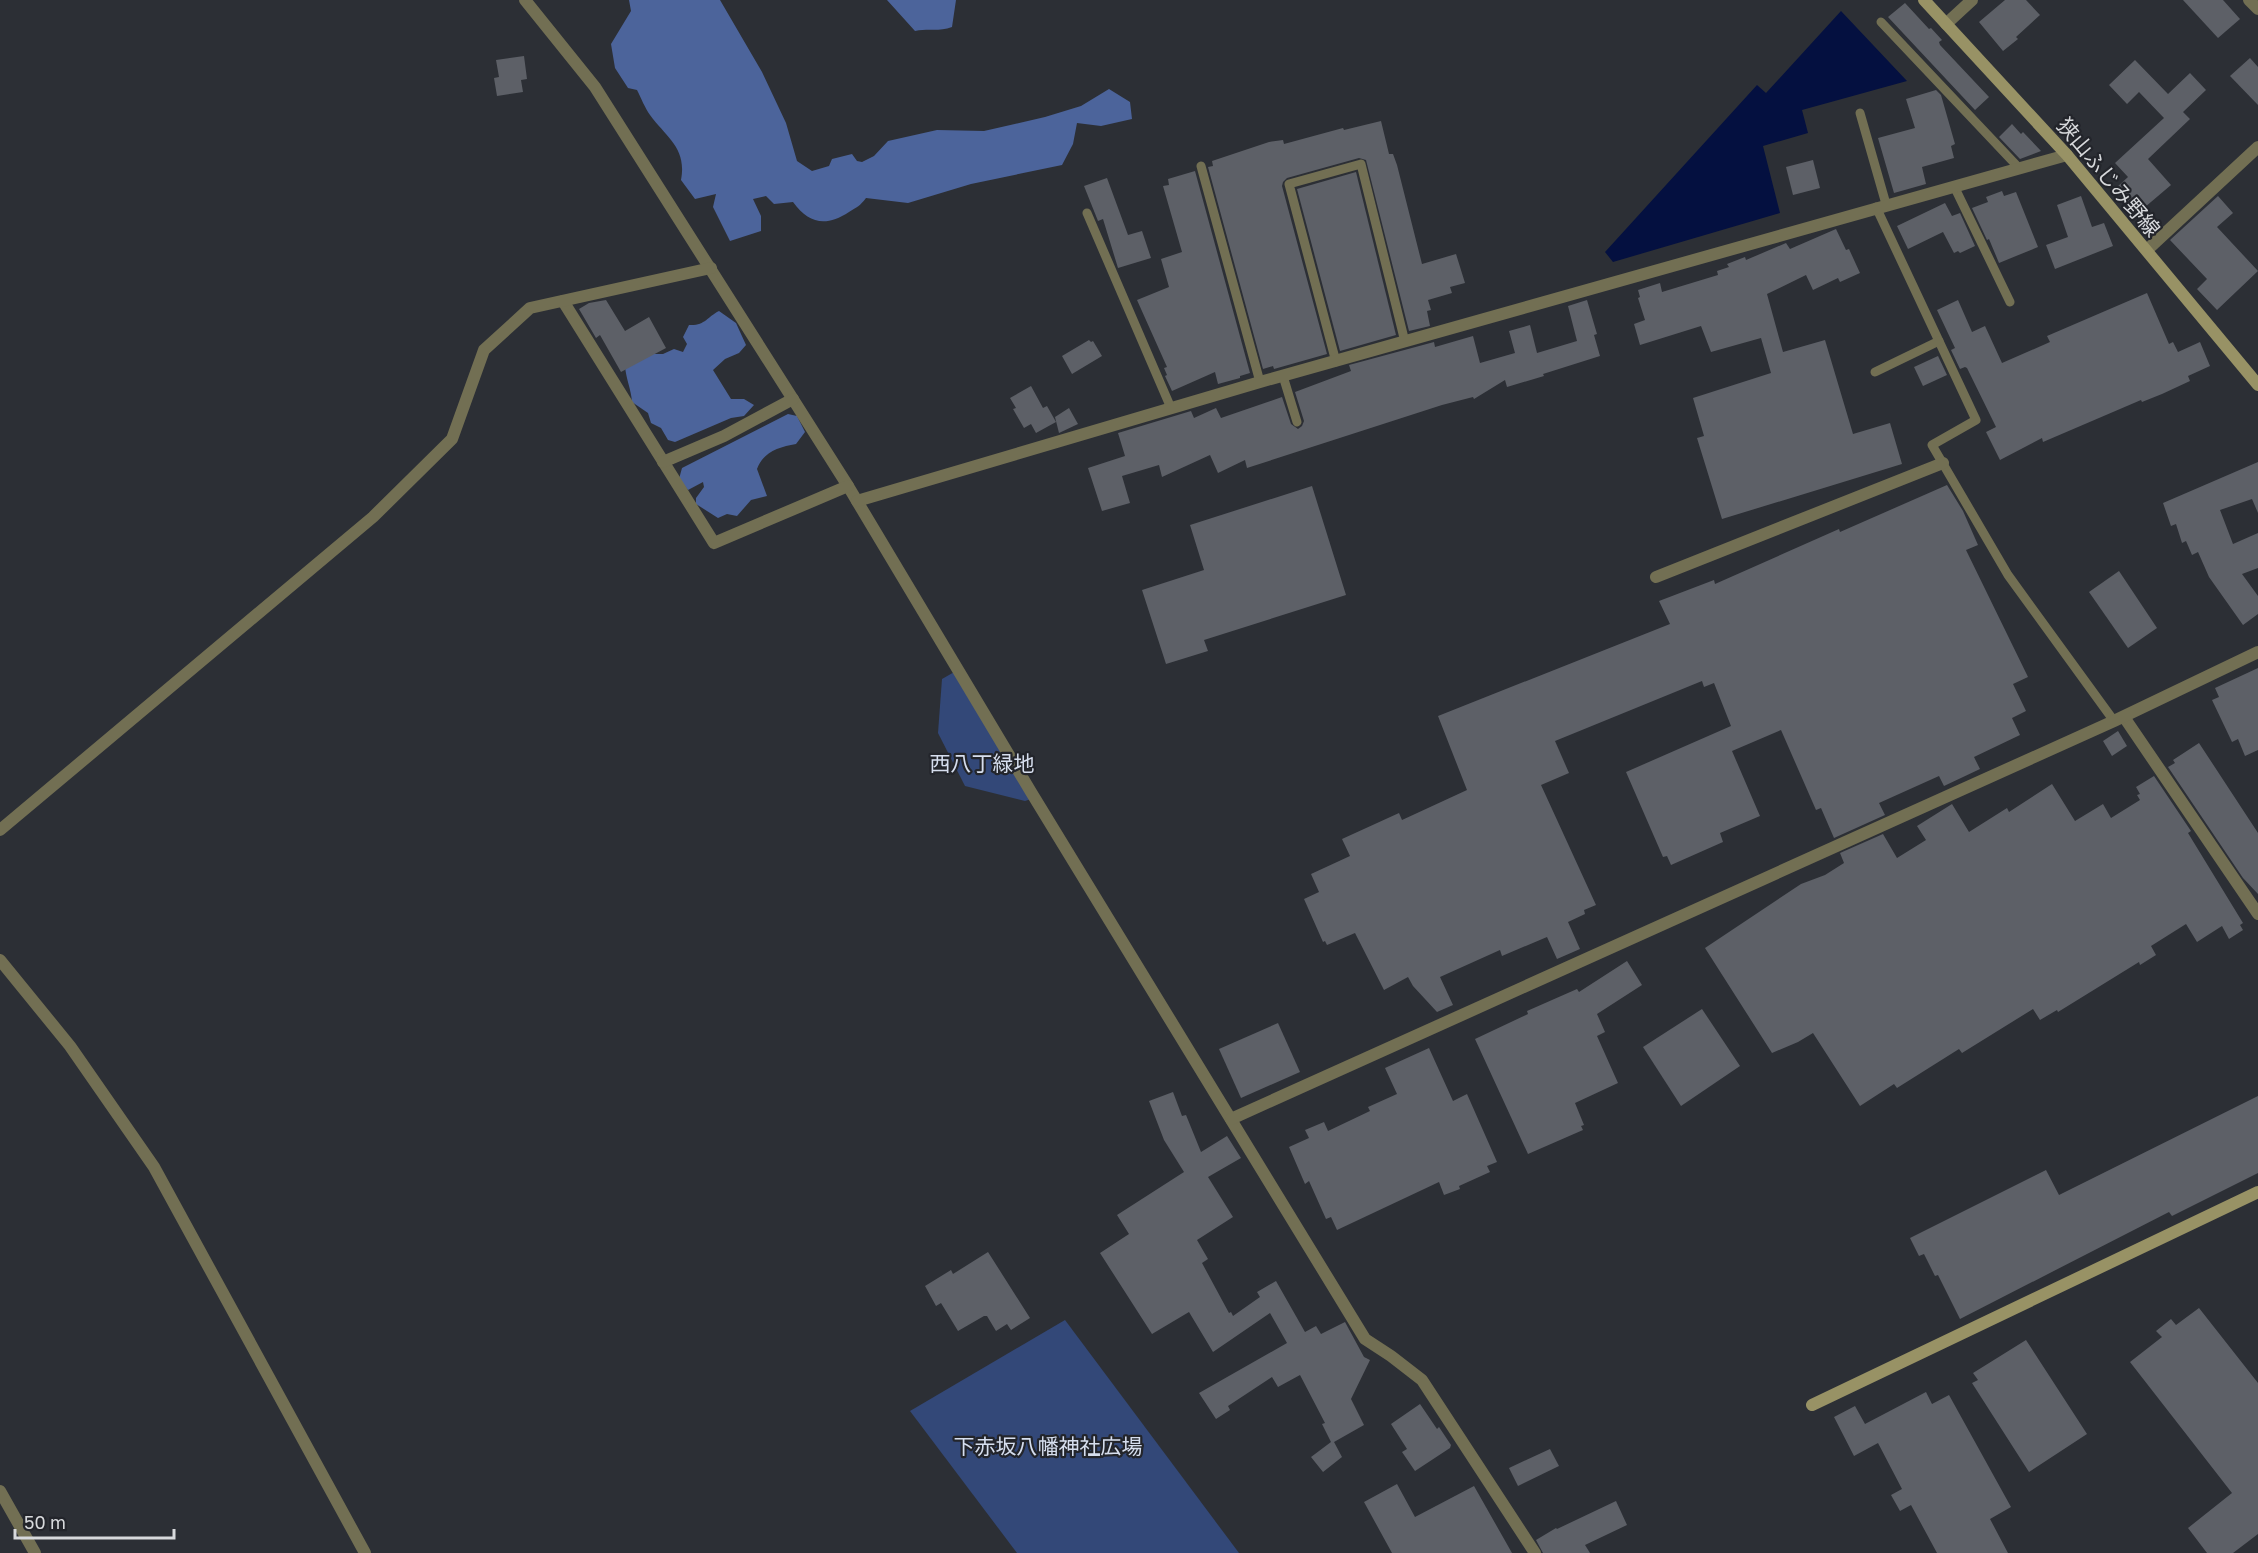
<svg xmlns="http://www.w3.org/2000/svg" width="2258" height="1553" font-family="'Golos Text','Noto Sans JP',sans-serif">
<rect width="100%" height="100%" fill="#2c2f35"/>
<g fill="#334878">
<path d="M 956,671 L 1031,799 L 1025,801 L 965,786 L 938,733 L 942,679 Z"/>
<path d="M 1065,1320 L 1239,1553 L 1017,1553 L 910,1411 Z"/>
</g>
<g fill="#4c649b">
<path d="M 629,0 L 720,0 L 762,72 L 786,123 L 797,161 L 812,171 L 829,166 L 832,159 L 852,154 L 857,161 L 862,162 L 874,156 L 888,141 L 937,130 L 984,131 L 1045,117 L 1081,106 L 1109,89 L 1130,102 L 1132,119 L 1101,126 L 1077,123 L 1073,144 L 1062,165 L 971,184 L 908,203 L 866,198 C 860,206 857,207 849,212 C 826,227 809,224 793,202 L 774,204 L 766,196 L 753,199 L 761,216 L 761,231 L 730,241 L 713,207 L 716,194 L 695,199 L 681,180 C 687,148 667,138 650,115 C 645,108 641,98 637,90 L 628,88 L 615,68 L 611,44 L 631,11 Z"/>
<path d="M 887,0 L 956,0 L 952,27 C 939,32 929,28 915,31 Z"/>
<path d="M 719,311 L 736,323 L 746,345 L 739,353 L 725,359 L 713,370 L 731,399 L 744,399 L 754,405 L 744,416 L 731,418 L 675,442 L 668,440 L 661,428 L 651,423 L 648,413 L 632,402 C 631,389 626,379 625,366 L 650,354 L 663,354 L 674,349 L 683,352 L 687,344 L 683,337 L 689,325 C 705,326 707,317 719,311 Z"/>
<path d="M 788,414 L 797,416 L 805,432 L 796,444 C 779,447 763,452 757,469 L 767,496 L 751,500 L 737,516 L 727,514 L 718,518 L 696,504 L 696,498 L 704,487 L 703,482 L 688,490 L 679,479 L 682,468 Z"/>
</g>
<path fill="#041040" d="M 1841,11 L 1907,81 L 1802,110 L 1808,133 L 1763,146 L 1780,213 L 1613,262 L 1605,252 L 1757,85 L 1766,93 Z"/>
<g fill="#5d6067">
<path d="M 2005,0 L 2026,0 L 2040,15 L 2016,37 L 2018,39 L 2003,51 L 1979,22 Z"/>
<path d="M 2183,0 L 2223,0 L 2240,19 L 2218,38 Z"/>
<path d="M 1905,3 L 1929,29 L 1931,28 L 1942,40 L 1939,42 L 1940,45 L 1989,97 L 1975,110 L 1888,17 Z"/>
<path d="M 524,56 L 527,79 L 521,80 L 523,92 L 497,96 L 494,78 L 499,77 L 496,60 Z"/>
<path d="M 2250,58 L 2258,67 L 2258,105 L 2230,76 Z"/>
<path d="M 2135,60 L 2168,94 L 2190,73 L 2206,90 L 2183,112 L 2190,119 L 2148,159 L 2171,185 L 2138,213 L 2116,188 L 2128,177 L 2115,163 L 2164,118 L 2139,92 L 2127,104 L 2109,85 Z"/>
<path d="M 1936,90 L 1941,95 L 1955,144 L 1951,146 L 1954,158 L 1922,167 L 1926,184 L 1894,193 L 1878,138 L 1915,128 L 1906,99 Z"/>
<path d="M 1381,121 L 1389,154 L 1393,154 L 1397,165 L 1422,264 L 1456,254 L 1465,283 L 1450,287 L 1452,293 L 1428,300 L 1431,310 L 1427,311 L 1430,326 L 1409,331 L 1366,160 L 1359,158 L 1287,178 L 1283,182 L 1282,186 L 1327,354 L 1274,369 L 1273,366 L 1263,369 L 1208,167 L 1213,166 L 1212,161 L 1269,142 L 1283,140 L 1284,144 L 1343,128 L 1344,130 Z"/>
<path d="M 2012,124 L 2021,134 L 2023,132 L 2041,151 L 2020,159 L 1999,137 Z"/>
<path d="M 1813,160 L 1820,188 L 1793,195 L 1786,167 Z"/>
<path d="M 1195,171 L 1250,373 L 1240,376 L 1240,378 L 1218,384 L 1215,372 L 1172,391 L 1165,376 L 1167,375 L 1164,368 L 1167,367 L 1137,300 L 1169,287 L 1161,259 L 1182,252 L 1163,186 L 1169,185 L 1168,179 Z"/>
<path d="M 1356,172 L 1396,335 L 1340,351 L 1297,189 Z"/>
<path d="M 1107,178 L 1128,235 L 1142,231 L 1151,258 L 1118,268 L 1103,219 L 1098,221 L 1084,186 Z"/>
<path d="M 2002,191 L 2004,196 L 2016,192 L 2038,247 L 1999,263 L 1989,239 L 1987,240 L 1972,208 L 1988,202 L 1986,197 Z"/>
<path d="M 2081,196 L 2092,227 L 2104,223 L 2113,246 L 2055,269 L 2046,245 L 2068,237 L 2057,205 Z"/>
<path d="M 2218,196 L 2233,213 L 2217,227 L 2258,271 L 2217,310 L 2197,289 L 2207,279 L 2170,240 Z"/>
<path d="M 1945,203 L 1952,216 L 1960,213 L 1975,246 L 1960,253 L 1958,251 L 1954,253 L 1943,232 L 1908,249 L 1897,226 Z"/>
<path d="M 1836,229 L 1846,250 L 1849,249 L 1860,273 L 1840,282 L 1838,278 L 1813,290 L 1806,275 L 1767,294 L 1783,352 L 1825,340 L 1853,434 L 1890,423 L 1902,464 L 1722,519 L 1697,438 L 1704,436 L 1693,398 L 1771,373 L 1761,338 L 1711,352 L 1701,326 L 1640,345 L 1634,324 L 1645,320 L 1638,298 L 1640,297 L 1638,290 L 1660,283 L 1662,292 L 1718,275 L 1717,271 L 1729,267 L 1727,264 L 1745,257 L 1746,260 L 1786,243 L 1790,249 Z"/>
<path d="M 2147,293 L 2169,344 L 2173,342 L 2178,352 L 2200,342 L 2210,366 L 2188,376 L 2190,381 L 2162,394 L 2142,402 L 2141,400 L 2043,442 L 2042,438 L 2000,460 L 1986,432 L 1996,427 L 1967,368 L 1965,367 L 1960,369 L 1951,350 L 1955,348 L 1937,310 L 1958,300 L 1972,332 L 1985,326 L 2002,363 L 2050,342 L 2047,336 Z"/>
<path d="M 606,300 L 625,331 L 649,317 L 666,348 L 621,372 L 600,335 L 596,338 L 579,309 L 589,303 Z"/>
<path d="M 1587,300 L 1597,334 L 1594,335 L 1600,356 L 1543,374 L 1544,376 L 1507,387 L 1505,380 L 1474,399 L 1473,397 L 1442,405 L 1247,468 L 1245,460 L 1218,473 L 1210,455 L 1162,477 L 1159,465 L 1122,476 L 1130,503 L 1102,511 L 1088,468 L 1125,456 L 1118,433 L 1191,411 L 1194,418 L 1216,408 L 1221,418 L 1282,397 L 1291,424 L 1298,429 L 1302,426 L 1304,421 L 1295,392 L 1351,371 L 1349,365 L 1434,342 L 1435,347 L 1473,336 L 1480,363 L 1515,353 L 1509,331 L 1530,325 L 1537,353 L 1577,341 L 1568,306 Z"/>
<path d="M 1089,340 L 1091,342 L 1093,341 L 1102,356 L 1072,374 L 1062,356 Z"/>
<path d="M 1938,356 L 1947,375 L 1923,386 L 1914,367 Z"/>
<path d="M 1031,386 L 1043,408 L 1047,406 L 1056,422 L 1036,433 L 1031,424 L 1024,428 L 1013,409 L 1016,408 L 1010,398 Z"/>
<path d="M 1069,408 L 1078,424 L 1059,433 L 1055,417 Z"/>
<path d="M 2258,462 L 2258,513 L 2252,499 L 2220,510 L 2233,544 L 2258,533 L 2258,568 L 2242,574 L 2258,596 L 2258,614 L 2243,625 L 2209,577 L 2198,552 L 2192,555 L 2186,541 L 2182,543 L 2176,524 L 2171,526 L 2163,503 Z"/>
<path d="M 1947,485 L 1963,511 L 1978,545 L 1966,550 L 2028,677 L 2013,684 L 2026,711 L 2012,718 L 2020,735 L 1974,757 L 1980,769 L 1944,786 L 1939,776 L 1879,803 L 1885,815 L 1834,838 L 1821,808 L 1816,810 L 1781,730 L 1732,751 L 1760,816 L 1720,833 L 1723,842 L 1671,865 L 1667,856 L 1663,857 L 1626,772 L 1731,726 L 1714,683 L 1704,687 L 1702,681 L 1555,741 L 1569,773 L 1541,785 L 1596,905 L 1584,910 L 1585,914 L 1568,922 L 1580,949 L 1557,959 L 1547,937 L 1502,956 L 1500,950 L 1440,977 L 1453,1005 L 1437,1012 L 1413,986 L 1408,977 L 1384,990 L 1355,933 L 1327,945 L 1325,941 L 1323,942 L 1304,899 L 1319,892 L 1311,874 L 1350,856 L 1342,839 L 1399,813 L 1402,820 L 1467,790 L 1438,716 L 1670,624 L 1659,601 L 1714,580 L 1715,584 L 1839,529 L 1840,532 Z"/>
<path d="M 1312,486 L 1346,595 L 1204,640 L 1208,651 L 1166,664 L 1142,590 L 1204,570 L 1190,525 Z"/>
<path d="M 2119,571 L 2157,628 L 2128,648 L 2089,592 Z"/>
<path d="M 2258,668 L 2258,750 L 2245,756 L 2238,739 L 2232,742 L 2212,700 L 2219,697 L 2215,688 Z"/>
<path d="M 2118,731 L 2127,746 L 2112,756 L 2103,741 Z"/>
<path d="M 2199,743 L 2258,833 L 2258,894 L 2243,878 L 2168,767 L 2175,763 L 2173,760 Z"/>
<path d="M 2154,776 L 2191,831 L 2188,833 L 2243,923 L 2240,925 L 2243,930 L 2229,939 L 2222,926 L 2197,942 L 2186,924 L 2151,946 L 2156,955 L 2140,965 L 2139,962 L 2058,1012 L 2057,1010 L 2040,1020 L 2033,1009 L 1962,1053 L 1959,1049 L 1897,1088 L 1894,1084 L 1860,1106 L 1813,1033 L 1798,1042 L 1772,1053 L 1705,948 L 1801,884 L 1825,875 L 1844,863 L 1840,853 L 1883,834 L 1897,858 L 1926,840 L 1917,826 L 1952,804 L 1969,832 L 2007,808 L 2009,812 L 2052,784 L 2075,821 L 2103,804 L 2111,818 L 2140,800 L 2137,795 L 2140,794 L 2136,787 Z"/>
<path d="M 1627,961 L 1642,985 L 1597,1014 L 1605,1032 L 1597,1036 L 1618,1083 L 1575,1103 L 1584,1125 L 1581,1126 L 1583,1130 L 1528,1154 L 1475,1039 L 1528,1014 L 1527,1011 L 1577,989 L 1579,992 Z"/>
<path d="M 1702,1009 L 1740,1066 L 1681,1106 L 1643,1047 Z"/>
<path d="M 1278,1023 L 1300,1072 L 1241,1098 L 1219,1049 Z"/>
<path d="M 1429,1048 L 1453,1101 L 1467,1094 L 1497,1162 L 1487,1166 L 1490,1172 L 1459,1186 L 1460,1189 L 1444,1195 L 1439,1182 L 1337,1230 L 1331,1217 L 1326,1219 L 1309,1181 L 1305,1184 L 1289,1147 L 1309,1138 L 1305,1130 L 1324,1122 L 1328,1131 L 1370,1111 L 1368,1107 L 1397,1094 L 1385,1068 Z"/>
<path d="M 1173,1092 L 1182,1116 L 1186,1115 L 1201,1152 L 1227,1136 L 1241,1158 L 1208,1177 L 1233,1217 L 1197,1240 L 1208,1259 L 1202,1263 L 1229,1313 L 1231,1312 L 1233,1316 L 1260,1297 L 1257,1292 L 1276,1281 L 1305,1332 L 1316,1326 L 1321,1334 L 1345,1322 L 1364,1357 L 1370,1360 L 1351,1399 L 1364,1425 L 1334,1442 L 1342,1457 L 1323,1472 L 1311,1457 L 1331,1442 L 1322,1424 L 1325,1423 L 1300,1375 L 1278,1387 L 1272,1377 L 1228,1406 L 1230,1410 L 1216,1419 L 1199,1393 L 1287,1343 L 1270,1313 L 1213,1352 L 1189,1312 L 1152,1334 L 1100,1253 L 1129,1234 L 1117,1215 L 1184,1172 L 1164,1140 L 1149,1101 Z"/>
<path d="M 2258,1096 L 2258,1173 L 2172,1216 L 2169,1212 L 1960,1319 L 1938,1275 L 1935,1276 L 1924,1254 L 1919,1256 L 1910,1238 L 2046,1170 L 2059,1195 Z"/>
<path d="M 988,1252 L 1030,1318 L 1011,1330 L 1007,1324 L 996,1331 L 987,1316 L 984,1316 L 958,1331 L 941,1303 L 936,1306 L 925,1286 L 951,1270 L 953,1274 Z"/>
<path d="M 2199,1308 L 2258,1383 L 2258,1534 L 2233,1553 L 2207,1553 L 2188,1528 L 2232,1493 L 2130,1362 L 2162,1337 L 2156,1331 L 2171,1319 L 2176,1325 Z"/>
<path d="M 2026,1340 L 2087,1434 L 2029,1472 L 1972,1383 L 1978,1380 L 1973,1373 Z"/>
<path d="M 1926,1392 L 1932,1404 L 1949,1395 L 2011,1507 L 1990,1519 L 2008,1553 L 1937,1553 L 1911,1505 L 1900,1511 L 1891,1495 L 1902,1489 L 1878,1443 L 1854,1456 L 1834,1417 L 1855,1406 L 1865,1424 Z"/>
<path d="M 1420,1404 L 1437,1429 L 1439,1427 L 1451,1445 L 1450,1448 L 1415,1471 L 1402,1452 L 1407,1449 L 1391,1424 Z"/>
<path d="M 1550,1449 L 1559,1466 L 1518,1486 L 1509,1468 Z"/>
<path d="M 1397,1484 L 1415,1517 L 1474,1486 L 1512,1553 L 1392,1553 L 1364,1502 Z"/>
<path d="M 1616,1501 L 1627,1525 L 1585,1545 L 1590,1553 L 1543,1553 L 1536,1540 L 1556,1528 L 1557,1529 Z"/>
</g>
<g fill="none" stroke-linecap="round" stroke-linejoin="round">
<g stroke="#726f53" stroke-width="9">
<path d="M 1881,22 L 2019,168"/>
<path d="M 1860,113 L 1886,204"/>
<path d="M 1201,166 L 1260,382"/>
<path d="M 1954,186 L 2010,302"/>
<path d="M 1876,207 L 1976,420 L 1932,445 L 2008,575 L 2114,721"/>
<path d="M 1087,213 L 1171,408"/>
<path d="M 1336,362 L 1289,184 L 1361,164 L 1405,342"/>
<path d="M 1875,372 L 1939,341"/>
<path d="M 1283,376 L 1297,422"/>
</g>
<g stroke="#726f53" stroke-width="12">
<path d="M 525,0 L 595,87 L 848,486 L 1031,792 L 1365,1339 L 1391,1356 L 1422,1380 L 1535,1553"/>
<path d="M 2249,0 L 2258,9"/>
<path d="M 1946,24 L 1972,0"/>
<path d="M 2147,250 L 2258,147"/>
<path d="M 563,301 L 714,543 L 848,486"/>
<path d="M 663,462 L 724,436 L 793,399"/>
<path d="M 857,501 L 1260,382 L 2067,155"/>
<path d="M 1656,577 L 1943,463"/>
<path d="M 2124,717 L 2258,914"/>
<path d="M 0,830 L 373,517 L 452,439 L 484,350 L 530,308 L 711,268"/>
<path d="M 0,960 L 70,1046 L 154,1167 L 365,1553"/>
<path d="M 1231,1119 L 2114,721 L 2258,652"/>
<path d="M 0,1491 L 35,1553"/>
</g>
<g stroke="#989265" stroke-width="12">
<path d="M 1924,0 L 2067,155 L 2258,385"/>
<path d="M 1812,1405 L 2258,1192"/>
</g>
</g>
<g text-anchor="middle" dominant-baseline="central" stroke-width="4.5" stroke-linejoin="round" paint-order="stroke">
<g font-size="21" fill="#d7d9dc" stroke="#23252b">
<text transform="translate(2109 177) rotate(50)">狭山ふじみ野線</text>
</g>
<g font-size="21" fill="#d6deee" stroke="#23252b">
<text x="982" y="763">西八丁緑地</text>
<text x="1048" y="1446">下赤坂八幡神社広場</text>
</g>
</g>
<path d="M15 1529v9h159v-9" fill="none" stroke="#d7d9dc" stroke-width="3"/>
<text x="24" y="1529" font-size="18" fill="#d7d9dc" stroke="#23252b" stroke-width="4.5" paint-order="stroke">50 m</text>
</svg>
